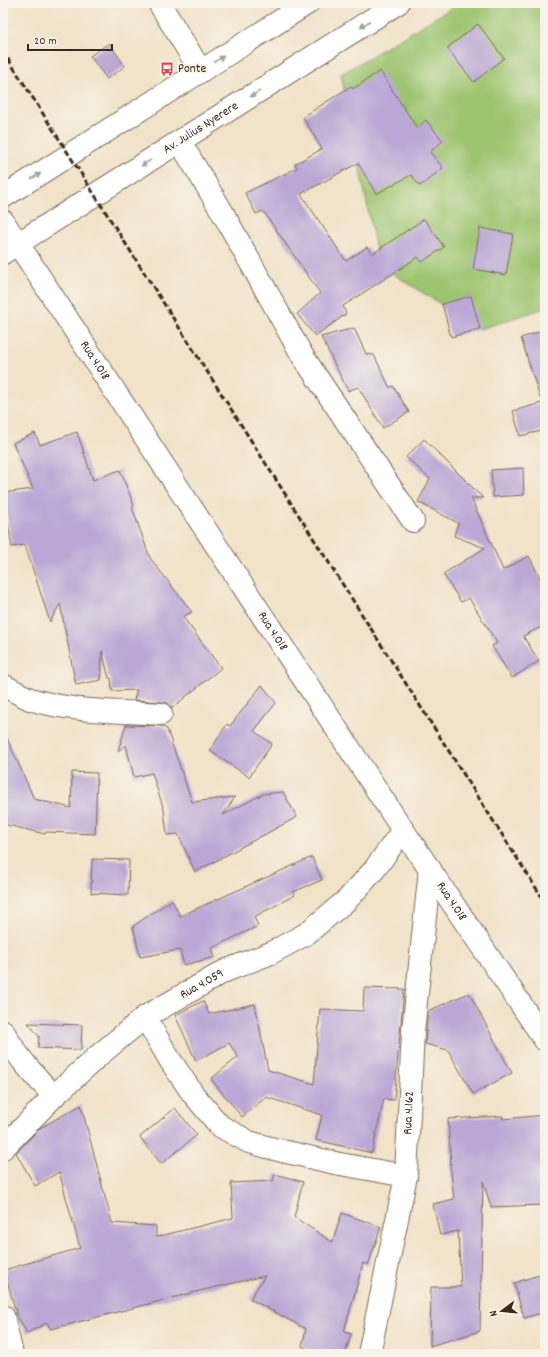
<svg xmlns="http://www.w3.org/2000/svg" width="548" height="1357" font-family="Dekko,sans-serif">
<rect width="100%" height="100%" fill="#f7f3e8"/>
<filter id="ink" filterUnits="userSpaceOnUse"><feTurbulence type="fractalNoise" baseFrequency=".025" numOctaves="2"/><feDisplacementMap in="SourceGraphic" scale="8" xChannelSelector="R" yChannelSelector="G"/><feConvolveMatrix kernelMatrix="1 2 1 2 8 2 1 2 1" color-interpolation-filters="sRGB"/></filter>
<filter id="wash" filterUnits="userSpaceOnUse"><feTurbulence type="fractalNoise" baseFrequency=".012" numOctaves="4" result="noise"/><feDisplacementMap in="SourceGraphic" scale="16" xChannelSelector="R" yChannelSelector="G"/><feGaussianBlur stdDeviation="0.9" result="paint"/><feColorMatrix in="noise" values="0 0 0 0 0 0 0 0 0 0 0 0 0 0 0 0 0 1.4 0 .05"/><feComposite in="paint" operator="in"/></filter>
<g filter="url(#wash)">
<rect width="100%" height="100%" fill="#f1e2c8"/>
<path fill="#9dc46f" stroke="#6c7746" d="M 460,3 L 545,3 L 545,308 L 480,329 L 379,265 L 341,74 Z"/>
<g id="blocks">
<g fill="#baa7d5">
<path d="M 478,24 L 504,58 L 474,82 L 447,48 Z"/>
<path d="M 109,43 L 125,66 L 107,79 L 90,56 Z"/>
<path d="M 380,71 L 417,128 L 426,120 L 443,141 L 430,152 L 443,168 L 420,186 L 411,175 L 376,194 L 358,163 L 301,194 L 346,261 L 367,247 L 372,254 L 424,219 L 444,247 L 422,262 L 418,257 L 343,306 L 346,314 L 315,336 L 297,314 L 320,293 L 263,211 L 256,214 L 245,193 L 297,168 L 295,164 L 322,149 L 303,117 L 351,86 L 353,89 Z"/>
<path d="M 480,228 L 513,234 L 506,275 L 473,269 Z"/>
<path d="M 471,296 L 480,329 L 451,337 L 442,304 Z"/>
<path d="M 354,328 L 366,354 L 374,355 L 390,388 L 393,386 L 409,412 L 383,428 L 358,387 L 348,391 L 321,337 Z"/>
<path d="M 545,330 L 545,398 L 540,398 L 521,338 Z"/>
<path d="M 545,402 L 545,430 L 520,436 L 513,411 Z"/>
<path d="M 77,432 L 93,480 L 120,470 L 134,506 L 132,507 L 150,558 L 192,612 L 183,617 L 221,668 L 172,708 L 168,703 L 162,702 L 134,700 L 137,690 L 112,691 L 111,678 L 109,678 L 102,651 L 101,680 L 76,685 L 60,604 L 50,622 L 25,545 L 12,547 L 3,493 L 33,489 L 13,443 L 35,433 L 40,445 Z"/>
<path d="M 424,439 L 483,498 L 471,498 L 503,570 L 529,556 L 545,588 L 545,625 L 523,636 L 539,661 L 512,678 L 492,646 L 497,643 L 469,598 L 461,602 L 443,574 L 485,548 L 454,536 L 458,523 L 418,502 L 430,479 L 406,457 Z"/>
<path d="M 523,468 L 524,495 L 493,497 L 491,470 Z"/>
<path d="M 262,685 L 276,703 L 254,731 L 272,744 L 249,777 L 210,751 L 227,724 L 230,726 Z"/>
<path d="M 126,725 L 162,726 L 167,729 L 192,802 L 235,797 L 223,815 L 263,794 L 283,792 L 297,817 L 195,872 L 178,834 L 167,835 L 164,810 L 152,773 L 134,777 L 126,745 L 118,751 Z"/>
<path d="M 3,729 L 34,799 L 71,808 L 72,772 L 97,773 L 95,834 L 46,832 L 45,834 L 3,824 Z"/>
<path d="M 312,857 L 322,880 L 293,892 L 295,895 L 254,917 L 258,926 L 212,948 L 215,957 L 184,965 L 180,950 L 140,957 L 133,926 L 172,900 L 180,916 Z"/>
<path d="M 92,859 L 129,860 L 128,895 L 91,893 Z"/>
<path d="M 364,988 L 404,989 L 394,1100 L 384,1099 L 372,1153 L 316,1140 L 322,1115 L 266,1097 L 242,1117 L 211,1079 L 238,1057 L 229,1043 L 196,1061 L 175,1015 L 203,1001 L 209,1014 L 255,1004 L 268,1070 L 314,1084 L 320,1009 L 363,1011 Z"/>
<path d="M 469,993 L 512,1073 L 473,1094 L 448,1050 L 425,1044 L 428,1011 Z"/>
<path d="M 28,1023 L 82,1025 L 81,1050 L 38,1048 L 39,1036 Z"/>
<path d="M 81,1105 L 112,1223 L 156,1226 L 156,1237 L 233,1218 L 231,1183 L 273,1181 L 275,1174 L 303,1182 L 294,1217 L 332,1242 L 342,1213 L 381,1227 L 368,1265 L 363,1263 L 344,1332 L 351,1334 L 345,1354 L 314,1354 L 302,1346 L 306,1329 L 250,1299 L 265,1276 L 203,1290 L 51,1329 L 47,1323 L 27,1333 L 17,1316 L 4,1270 L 80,1248 L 59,1172 L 35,1186 L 16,1153 L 40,1128 Z"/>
<path d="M 175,1108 L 197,1135 L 161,1164 L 140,1137 Z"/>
<path d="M 545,1115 L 545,1198 L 543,1198 L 543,1205 L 491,1207 L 483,1181 L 480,1331 L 430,1346 L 431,1287 L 461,1287 L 458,1231 L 440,1235 L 433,1204 L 454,1199 L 450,1164 L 451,1164 L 448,1119 L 502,1116 L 503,1119 Z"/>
<path d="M 545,1273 L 545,1312 L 524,1318 L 514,1283 Z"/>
</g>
</g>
</g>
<g filter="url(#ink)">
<use href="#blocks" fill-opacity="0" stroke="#7b6a5a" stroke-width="1"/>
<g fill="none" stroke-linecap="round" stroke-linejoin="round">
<g stroke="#7b6a5a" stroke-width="24">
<g id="minor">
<path d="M 159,3 L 201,71"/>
<path d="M 180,142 L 220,208 L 302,355 L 413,521"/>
<path id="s1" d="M 3,221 L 403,830 L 545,1040"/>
<path d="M 3,685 C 12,690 21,695 30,699 C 70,712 119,711 161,714"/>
<path d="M 145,1017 L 170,1060 L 193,1094 L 220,1126 L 249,1142 L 278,1150 L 335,1163 L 406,1176"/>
<path d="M 3,1031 C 17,1057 34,1075 54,1096"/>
<path id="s2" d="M 3,1148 L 54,1096 L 98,1056 L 145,1017 L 225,971 L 271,953 L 306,934 L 347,900 L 374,870 L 403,830"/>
<path d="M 3,1316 L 12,1354"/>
<path id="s3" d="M 369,1354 L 406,1176 L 413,1031 L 430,869"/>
</g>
</g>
<g stroke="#7b6a5a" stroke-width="24">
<g id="secondary">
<path d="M 3,197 L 308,3"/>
<path id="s4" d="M 3,253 L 398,3"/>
</g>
</g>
<use href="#minor" stroke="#fff" stroke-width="22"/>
<use href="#secondary" stroke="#fff" stroke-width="22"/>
<path stroke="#3b2a1e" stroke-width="3" stroke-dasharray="6 3" stroke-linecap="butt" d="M 3,51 L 545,902"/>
</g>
<defs><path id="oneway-solid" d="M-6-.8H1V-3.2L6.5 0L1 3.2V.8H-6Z"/></defs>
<g fill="#a79f9a">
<use href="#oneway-solid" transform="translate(365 24) rotate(148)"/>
<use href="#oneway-solid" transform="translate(219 59) rotate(-32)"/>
<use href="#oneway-solid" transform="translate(255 94) rotate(148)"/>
<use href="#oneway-solid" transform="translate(146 163) rotate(148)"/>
<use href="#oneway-solid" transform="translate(36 176) rotate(-32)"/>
</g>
</g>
<defs>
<g id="bus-bare" transform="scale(1.08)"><path d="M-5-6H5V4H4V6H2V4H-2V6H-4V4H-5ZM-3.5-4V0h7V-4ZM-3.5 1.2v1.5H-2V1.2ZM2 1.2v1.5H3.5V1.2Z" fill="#d1495b" stroke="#f7f3e8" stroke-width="2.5" paint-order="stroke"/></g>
</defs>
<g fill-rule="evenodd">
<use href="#bus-bare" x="167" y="69"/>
</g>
<g text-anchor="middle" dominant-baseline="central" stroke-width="3" stroke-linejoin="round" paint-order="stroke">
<g font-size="13" fill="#3b2a1e" stroke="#f7f3e8" text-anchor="start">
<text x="178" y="69">Ponte</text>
</g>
<g font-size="13" fill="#3b2a1e" stroke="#f7f3e8">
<text stroke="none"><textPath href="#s4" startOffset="234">Av. Julius Nyerere</textPath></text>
<text stroke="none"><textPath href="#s1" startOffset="167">Rua 4.018</textPath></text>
<text stroke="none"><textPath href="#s1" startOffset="491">Rua 4.018</textPath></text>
<text stroke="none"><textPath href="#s1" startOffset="815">Rua 4.018</textPath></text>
<text stroke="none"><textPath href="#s2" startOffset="259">Rua 4.059</textPath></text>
<text stroke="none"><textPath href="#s3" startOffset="245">Rua 4.162</textPath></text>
</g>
</g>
<rect width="548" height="1357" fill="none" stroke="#f7f3e8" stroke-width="16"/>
<g transform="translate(502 1311) rotate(254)" stroke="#f7f3e8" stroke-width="3" paint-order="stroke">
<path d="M0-3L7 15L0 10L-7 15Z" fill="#3b2a1e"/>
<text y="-6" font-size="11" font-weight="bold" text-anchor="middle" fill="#3b2a1e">N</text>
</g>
<path d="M28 44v6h84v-6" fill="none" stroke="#3b2a1e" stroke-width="2"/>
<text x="34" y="44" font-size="12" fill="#3b2a1e" stroke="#f7f3e8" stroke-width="3" paint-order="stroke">20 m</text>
</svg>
